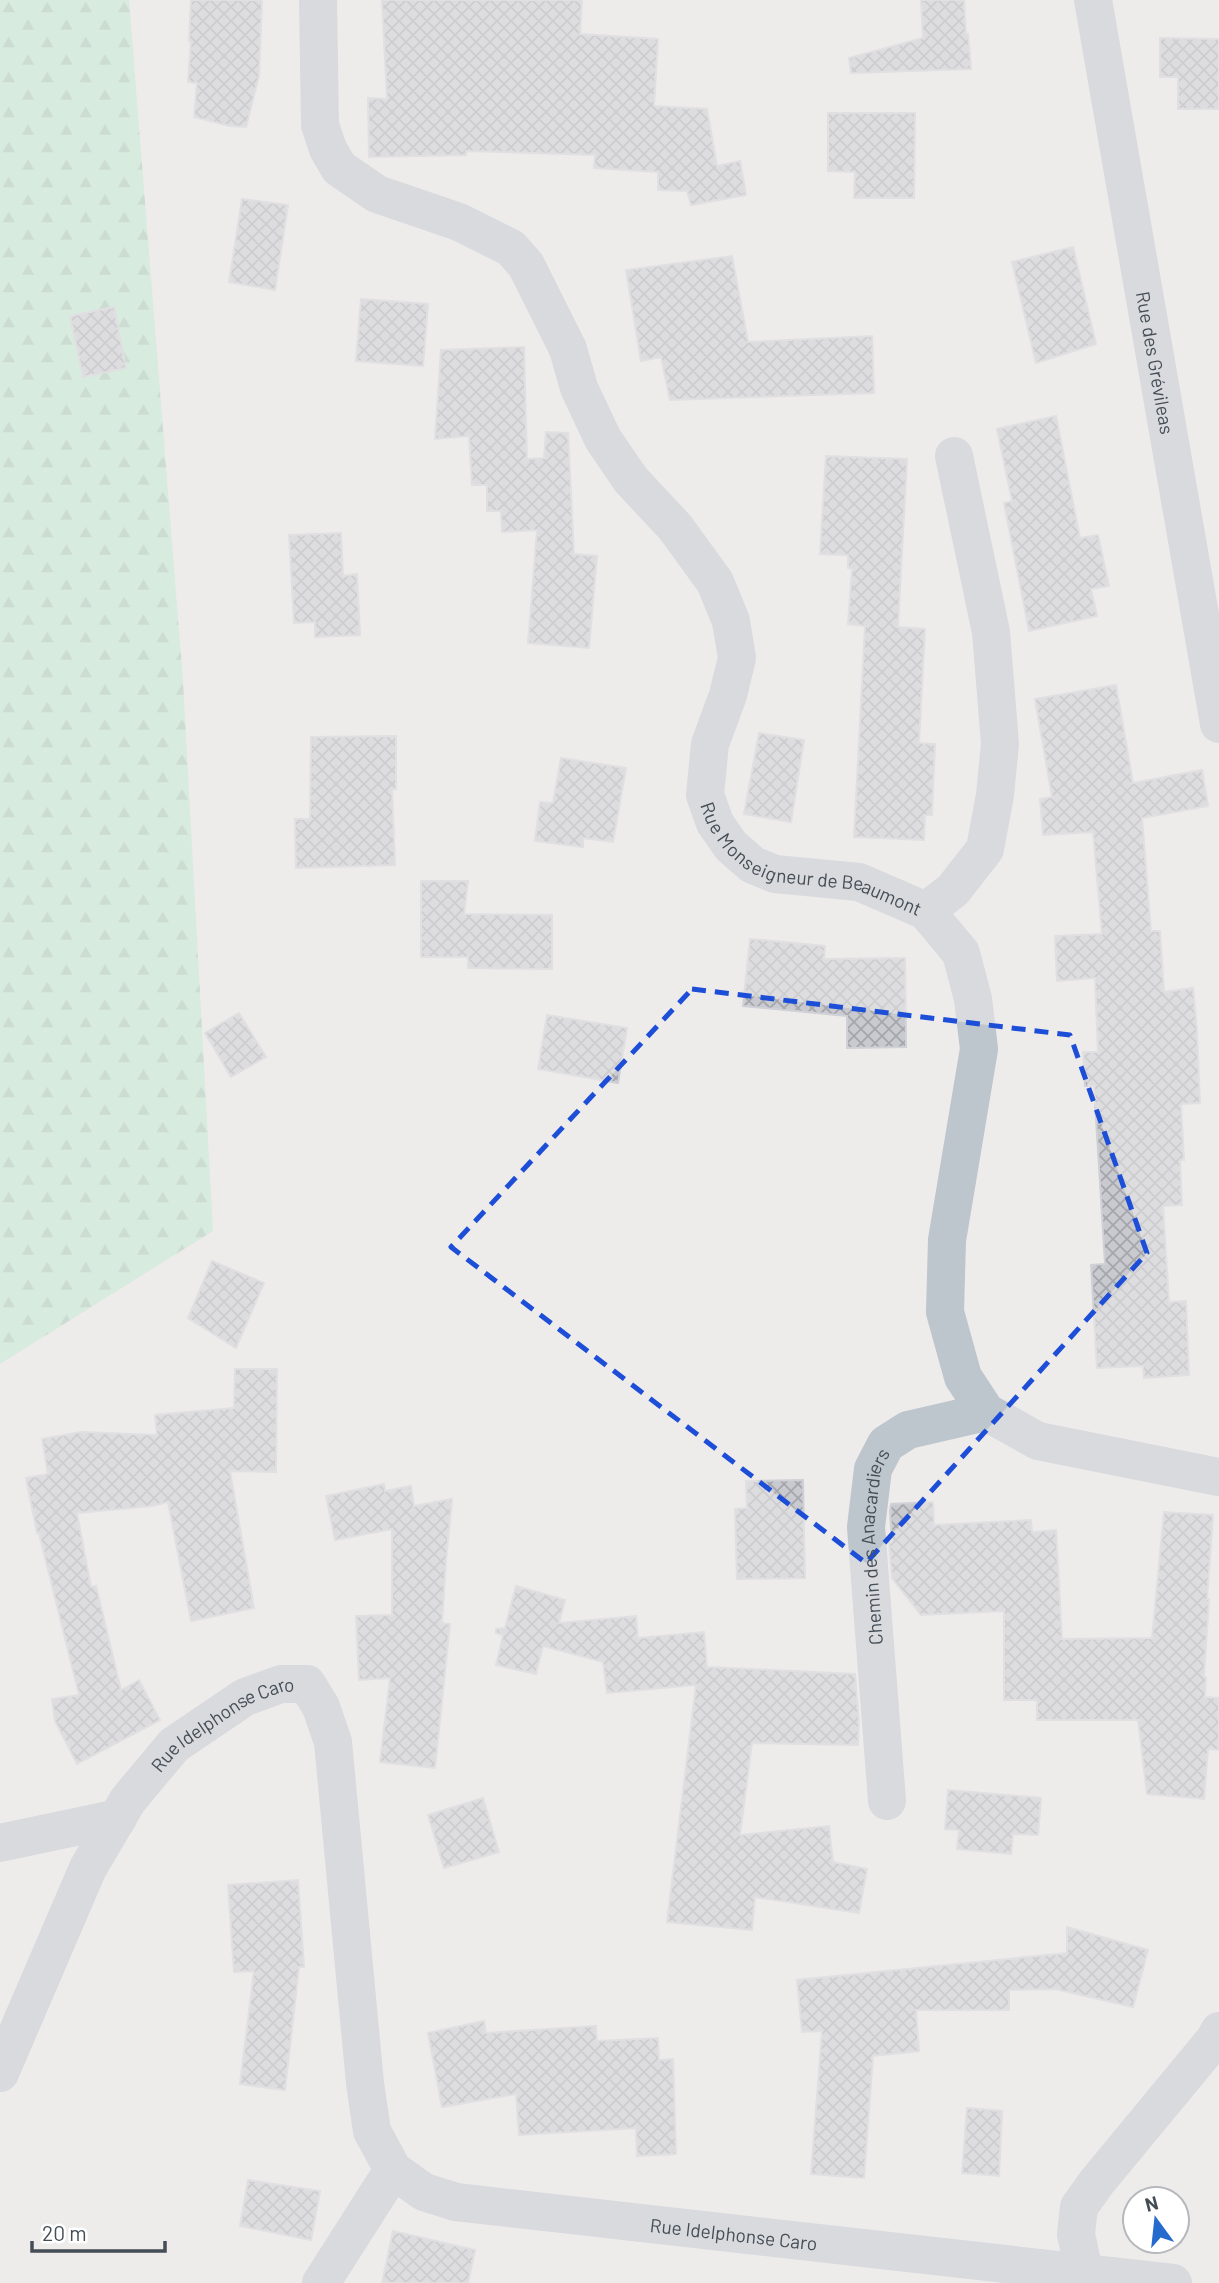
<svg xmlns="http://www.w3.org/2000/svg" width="1219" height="2283" font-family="Barlow,sans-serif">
<defs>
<pattern id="forest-firs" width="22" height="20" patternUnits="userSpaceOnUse" patternTransform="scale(1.75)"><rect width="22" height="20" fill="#bbeace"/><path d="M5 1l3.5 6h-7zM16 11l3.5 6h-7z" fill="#a2cab3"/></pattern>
<pattern id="building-cross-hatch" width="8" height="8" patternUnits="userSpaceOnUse" patternTransform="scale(1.75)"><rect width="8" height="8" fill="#c8cad0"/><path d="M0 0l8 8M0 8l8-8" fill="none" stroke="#a4a6ac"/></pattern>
</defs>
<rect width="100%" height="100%" fill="#eeebeb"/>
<path fill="url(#forest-firs)" d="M 0,0 L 129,0 L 183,681 L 213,1231 L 0,1364 Z"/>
<g fill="url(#building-cross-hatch)" stroke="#cfd1d6" stroke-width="2">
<path d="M 191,0 L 262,0 L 259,76 L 246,127 L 230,126 L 194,117 L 197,83 L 188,82 L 191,42 L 189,41 Z"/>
<path d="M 382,0 L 582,0 L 580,34 L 658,39 L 654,106 L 707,109 L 717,166 L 740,161 L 746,195 L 691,205 L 687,191 L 658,190 L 658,172 L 594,168 L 595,155 L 466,151 L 466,155 L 369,157 L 368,98 L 387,99 Z"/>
<path d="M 921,0 L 964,0 L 966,34 L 968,34 L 971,69 L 851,73 L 849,58 L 923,38 Z"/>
<path d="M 1160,38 L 1219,39 L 1219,109 L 1178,109 L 1178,77 L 1160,77 Z"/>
<path d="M 828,113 L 915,113 L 914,198 L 854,198 L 855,172 L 828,171 Z"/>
<path d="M 242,199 L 288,205 L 275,290 L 229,282 Z"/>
<path d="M 1073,247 L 1096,344 L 1036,363 L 1012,262 Z"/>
<path d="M 732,256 L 748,342 L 872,336 L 874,393 L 670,400 L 661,357 L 641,361 L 626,270 Z"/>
<path d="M 361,299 L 428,304 L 423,366 L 356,361 Z"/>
<path d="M 114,307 L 126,368 L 83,377 L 70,316 Z"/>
<path d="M 524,347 L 527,459 L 544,458 L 546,432 L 568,433 L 574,554 L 597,556 L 589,648 L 528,643 L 537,530 L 502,532 L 501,511 L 487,511 L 487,485 L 472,485 L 469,436 L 435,439 L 441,350 Z"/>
<path d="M 1056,416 L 1080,538 L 1098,535 L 1109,586 L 1091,589 L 1097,616 L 1029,631 L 1004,503 L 1012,501 L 997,429 Z"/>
<path d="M 826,456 L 907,459 L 898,627 L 925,629 L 919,743 L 935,744 L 932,815 L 925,815 L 924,840 L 854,837 L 865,626 L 848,624 L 852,569 L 848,568 L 848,555 L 820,554 Z"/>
<path d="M 341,533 L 343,576 L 357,574 L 360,635 L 315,637 L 315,622 L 294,623 L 289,535 Z"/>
<path d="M 1116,685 L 1133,783 L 1202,770 L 1208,806 L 1142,818 L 1151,931 L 1160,931 L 1164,992 L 1193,988 L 1197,1030 L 1200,1103 L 1181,1104 L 1184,1160 L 1180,1160 L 1182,1205 L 1163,1206 L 1169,1302 L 1186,1301 L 1189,1375 L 1144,1378 L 1143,1366 L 1097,1368 L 1091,1265 L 1105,1264 L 1094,1086 L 1085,1086 L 1083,1052 L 1098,1052 L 1095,978 L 1057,981 L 1055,936 L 1102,934 L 1093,832 L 1043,835 L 1040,799 L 1052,797 L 1035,699 Z"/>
<path d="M 759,733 L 804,740 L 791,822 L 744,814 Z"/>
<path d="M 396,736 L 396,789 L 392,789 L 395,865 L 296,868 L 295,819 L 310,819 L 311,737 Z"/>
<path d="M 561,758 L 626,768 L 613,842 L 583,838 L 583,847 L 535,841 L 540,802 L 553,803 Z"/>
<path d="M 421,881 L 468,881 L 464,914 L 552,915 L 552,969 L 468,968 L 468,957 L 421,957 Z"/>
<path d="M 750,939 L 825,946 L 824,959 L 905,958 L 906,1047 L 847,1048 L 847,1016 L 743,1006 Z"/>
<path d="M 239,1013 L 266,1057 L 231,1077 L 205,1033 Z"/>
<path d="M 547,1015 L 627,1028 L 618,1083 L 538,1069 Z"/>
<path d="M 212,1261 L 264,1283 L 236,1348 L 188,1318 Z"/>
<path d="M 235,1369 L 277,1369 L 276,1472 L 230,1471 L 254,1608 L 191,1621 L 168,1502 L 152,1506 L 77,1513 L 91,1587 L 96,1586 L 121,1690 L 139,1680 L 160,1720 L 77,1764 L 55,1721 L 52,1699 L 79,1695 L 39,1533 L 37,1533 L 26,1478 L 48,1474 L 42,1439 L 81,1432 L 157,1435 L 155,1415 L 234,1408 Z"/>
<path d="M 803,1480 L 805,1578 L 737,1579 L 735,1509 L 747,1508 L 746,1481 Z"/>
<path d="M 384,1484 L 385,1491 L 411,1486 L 414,1506 L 452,1499 L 446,1561 L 442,1623 L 450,1624 L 435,1768 L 380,1762 L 390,1678 L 359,1680 L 356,1616 L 392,1615 L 392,1529 L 335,1540 L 326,1496 Z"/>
<path d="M 933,1502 L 934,1525 L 1031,1520 L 1032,1532 L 1056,1530 L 1062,1639 L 1152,1638 L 1164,1512 L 1213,1515 L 1207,1599 L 1209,1599 L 1204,1677 L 1206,1677 L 1205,1697 L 1219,1698 L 1219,1750 L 1208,1749 L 1204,1799 L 1147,1794 L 1138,1720 L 1037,1720 L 1037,1700 L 1004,1700 L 1004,1611 L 921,1615 L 892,1578 L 889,1543 L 892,1542 L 890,1511 L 891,1504 Z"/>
<path d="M 516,1586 L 565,1600 L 559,1623 L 636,1616 L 638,1638 L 704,1632 L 707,1667 L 855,1674 L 859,1722 L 858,1745 L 752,1743 L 740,1835 L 829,1826 L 833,1862 L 867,1869 L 859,1913 L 755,1897 L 752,1930 L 667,1922 L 696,1685 L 607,1693 L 603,1662 L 543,1646 L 536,1674 L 496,1665 L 503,1635 L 496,1633 L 496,1629 L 505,1628 Z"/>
<path d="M 948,1790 L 1041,1798 L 1038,1835 L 1013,1834 L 1011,1854 L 957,1849 L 959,1830 L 945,1829 Z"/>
<path d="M 483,1798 L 499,1852 L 444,1868 L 428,1815 Z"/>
<path d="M 298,1880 L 304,1967 L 299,1967 L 285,2090 L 240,2084 L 254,1971 L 234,1972 L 228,1885 Z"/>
<path d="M 1067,1927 L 1148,1950 L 1133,2007 L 1055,1989 L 1009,1990 L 1009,2010 L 916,2010 L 919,2051 L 873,2056 L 864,2178 L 811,2174 L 822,2031 L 802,2032 L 797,1980 L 1067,1953 Z"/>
<path d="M 484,2021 L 486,2033 L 596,2026 L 597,2041 L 658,2038 L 659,2060 L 673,2059 L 676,2154 L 637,2156 L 636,2128 L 519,2135 L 516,2094 L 442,2107 L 428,2033 Z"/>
<path d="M 967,2108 L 1002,2111 L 999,2176 L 962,2173 Z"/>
<path d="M 248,2180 L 320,2191 L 311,2240 L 240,2226 Z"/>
<path d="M 393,2231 L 475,2250 L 468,2283 L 382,2283 Z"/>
</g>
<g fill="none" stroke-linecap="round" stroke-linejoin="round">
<g stroke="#bdc5cd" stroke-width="38">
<path id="s1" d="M 318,0 L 320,125 L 328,149 L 339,168 L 377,194 L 459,222 L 511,248 L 526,265 L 568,349 L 579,388 L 603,439 L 631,480 L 675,527 L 715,582 L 731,621 L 737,658 L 728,695 L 710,744 L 705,795 L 715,823 L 731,846 L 753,865 L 775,874 L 859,882 L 926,911 L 961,953 L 973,999 L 979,1049 L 947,1240 L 945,1312 L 963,1377 L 986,1412 L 1038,1441 L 1219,1477"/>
<path id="s2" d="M 1093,0 L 1219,724"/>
<path d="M 926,911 L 953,890 L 985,849 L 995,795 L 1000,744 L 991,632 L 954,456"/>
<path id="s3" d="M 887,1801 L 866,1527 L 873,1469 L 886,1444 L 908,1430 L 986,1412"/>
<path d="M 0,1843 L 118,1818"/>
<path id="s4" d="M 0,2073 L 88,1868 L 128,1800 L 174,1745 L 245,1697 L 281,1684 L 307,1684 L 321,1707 L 333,1742 L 365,2083 L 372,2131 L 393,2170 L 424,2192 L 456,2202 L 1173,2283"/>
<path d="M 1084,2272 L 1076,2234 L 1079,2207 L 1096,2183 L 1215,2039 L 1219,2031"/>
<path d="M 321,2283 L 393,2170"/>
</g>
</g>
<path d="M0 0H1219V2283H0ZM 692,989 L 1070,1035 L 1147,1253 L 866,1563 L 451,1247 Z" fill="#eeebeb" fill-opacity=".55" fill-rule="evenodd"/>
<path fill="none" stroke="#1d4ed8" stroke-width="5" stroke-dasharray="14 9" stroke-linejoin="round" d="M 692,989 L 1070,1035 L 1147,1253 L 866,1563 L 451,1247 Z"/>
<g text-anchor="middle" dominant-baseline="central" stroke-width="5" stroke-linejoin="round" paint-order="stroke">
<g font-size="19" fill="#454e57" stroke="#fff">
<text stroke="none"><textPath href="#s2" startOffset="368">Rue des Grévileas</textPath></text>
<text stroke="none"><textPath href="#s1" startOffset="1115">Rue Monseigneur de Beaumont</textPath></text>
<text stroke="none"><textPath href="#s3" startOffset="256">Chemin des Anacardiers</textPath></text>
<text stroke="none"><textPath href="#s4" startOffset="427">Rue Idelphonse Caro</textPath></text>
<text stroke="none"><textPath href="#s4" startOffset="1374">Rue Idelphonse Caro</textPath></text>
</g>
</g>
<g transform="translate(1156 2220) rotate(345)"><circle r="33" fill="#ffffff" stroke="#b5b8bc" stroke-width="2"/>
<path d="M0-5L12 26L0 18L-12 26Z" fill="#256acd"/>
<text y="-10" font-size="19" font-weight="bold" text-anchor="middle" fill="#454e57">N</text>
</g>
<path d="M32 2241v10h133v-10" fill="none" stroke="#454e57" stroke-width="3.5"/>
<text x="42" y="2241" font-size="21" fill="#454e57" stroke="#ffffff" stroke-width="5" paint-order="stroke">20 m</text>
</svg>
